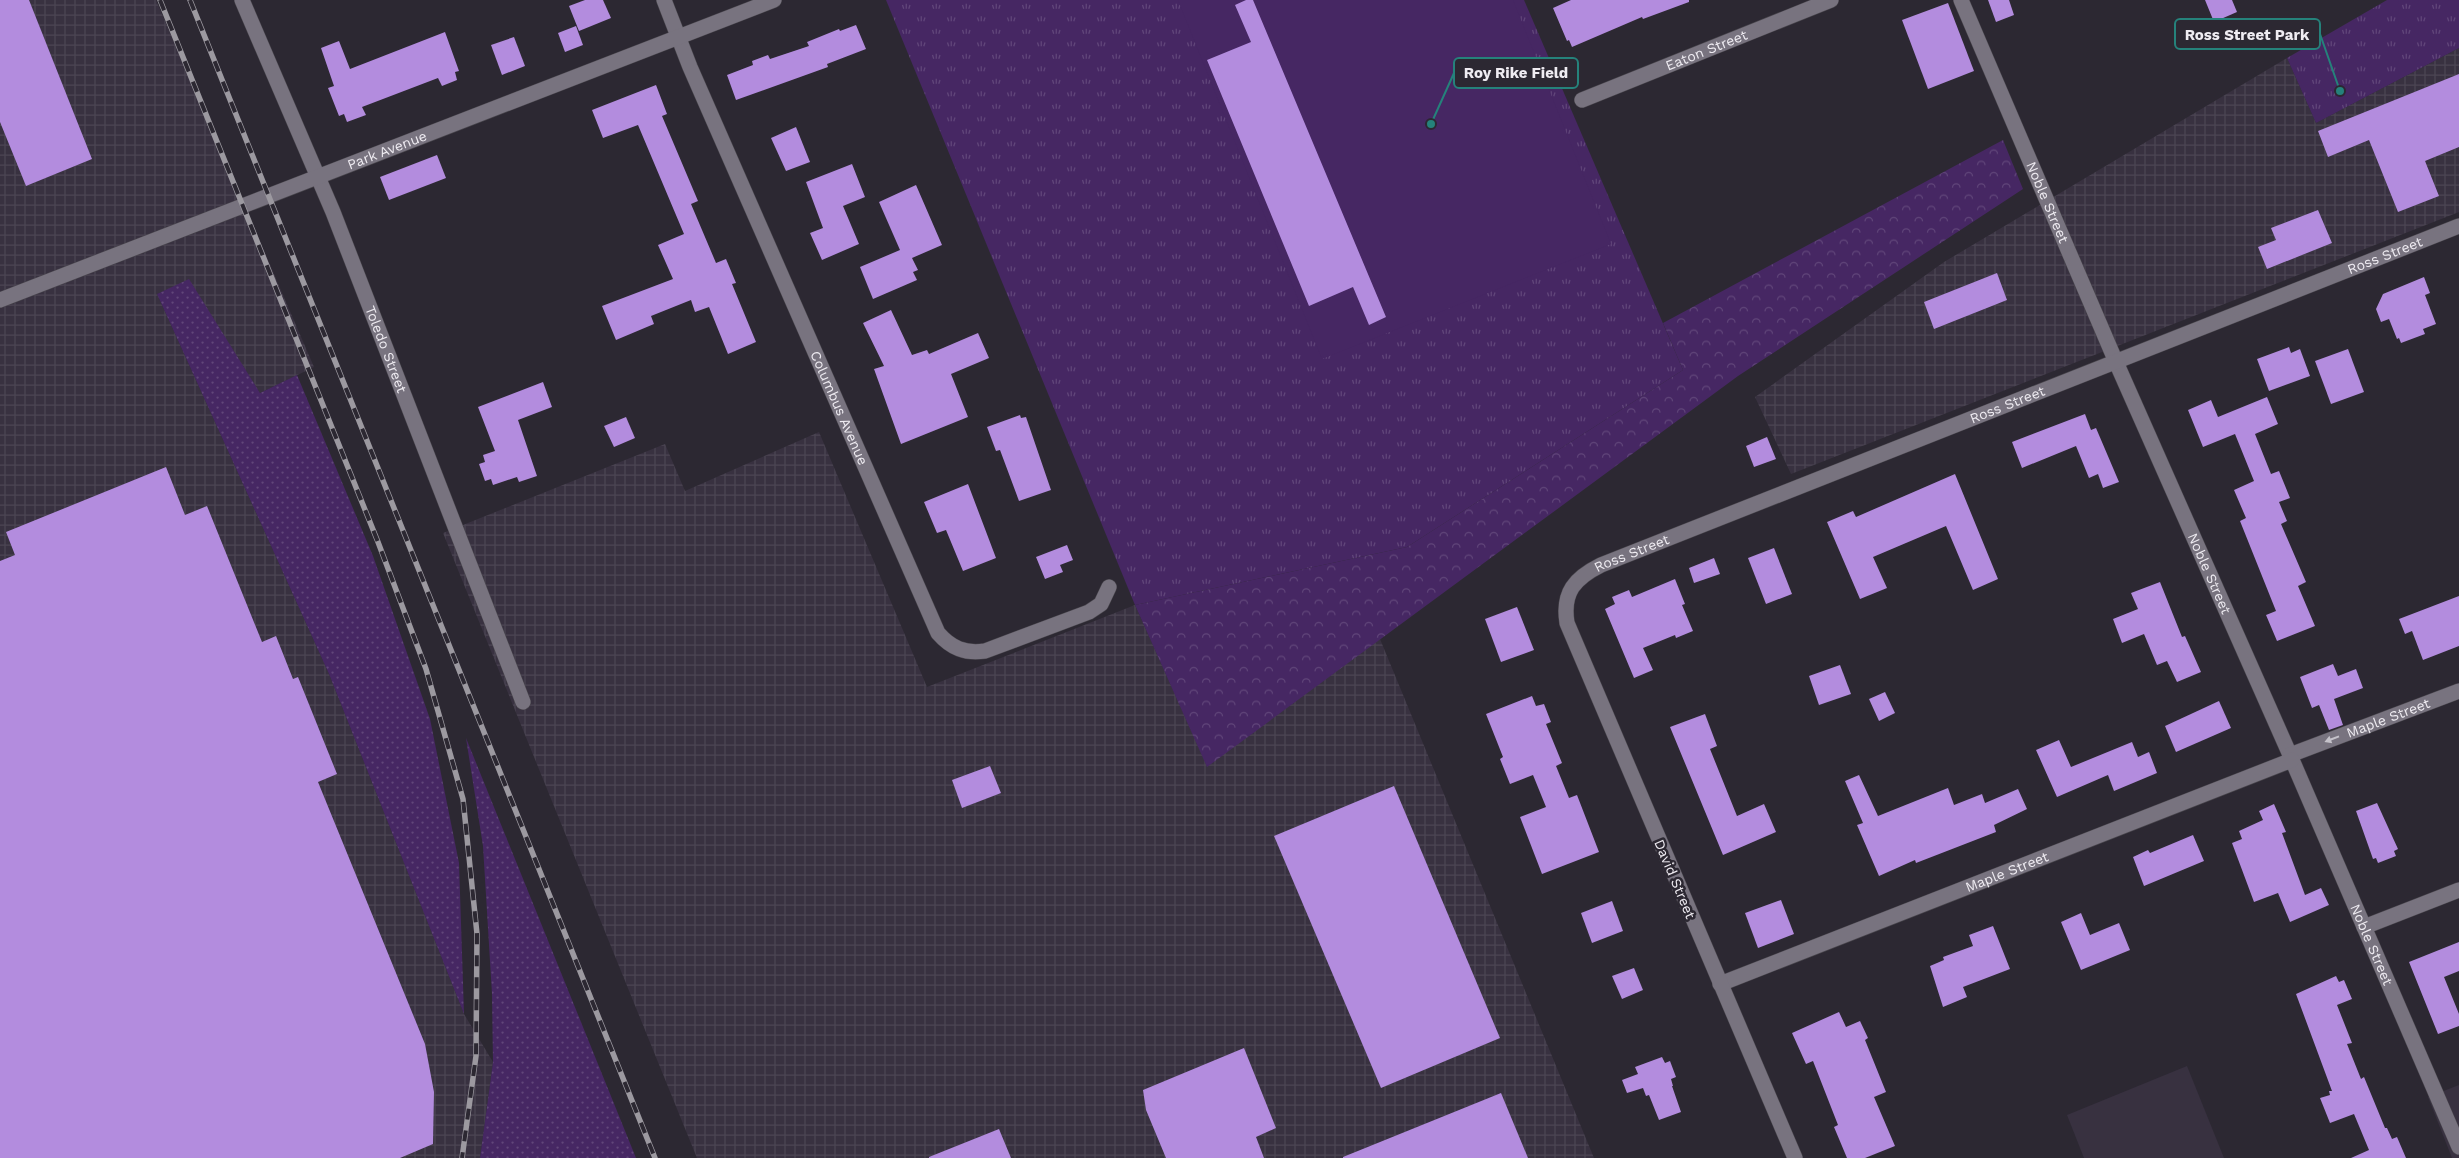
<svg xmlns="http://www.w3.org/2000/svg" width="2459" height="1158" font-family="'Work Sans',sans-serif">
<defs>
<pattern id="industrial-grid" width="8" height="8" patternUnits="userSpaceOnUse" patternTransform="scale(1.25)"><rect width="8" height="8" fill="#383140"/><path d="M0 4h8M4 0v8" fill="none" stroke="#4b4553"/></pattern>
<pattern id="grass-dots" width="8" height="8" patternUnits="userSpaceOnUse" patternTransform="scale(1.25)"><rect width="8" height="8" fill="#462763"/><path d="M2 2h.1M6 6h.1" fill="none" stroke="#61467a" stroke-width="1.8" stroke-linecap="round"/></pattern>
<pattern id="forest-crowns" width="20" height="18" patternUnits="userSpaceOnUse" patternTransform="scale(1.25)"><rect width="20" height="18" fill="#462763"/><path d="M2 6a3 3 0 1 1 6 0M12 15a3 3 0 1 1 6 0" fill="none" stroke="#61467a"/></pattern>
<pattern id="park-tufts" width="24" height="20" patternUnits="userSpaceOnUse" patternTransform="scale(1.25)"><rect width="24" height="20" fill="#462763"/><path d="M3 7l-1-3M5 7V3M7 7l1-3M15 17l-1-3M17 17v-4M19 17l1-3" fill="none" stroke="#61467a"/></pattern>
</defs>
<rect width="100%" height="100%" fill="#2c2832"/>
<g fill="#383140">
<path d="M 2187,1066 L 2224,1158 L 2084,1158 L 2067,1115 Z"/>
<path d="M 2459,1085 L 2459,1158 L 2452,1158 L 2428,1097 Z"/>
</g>
<g fill="url(#industrial-grid)">
<path d="M 0,0 L 156,0 L 314,367 L 260,393 L 189,280 L 157,294 L 329,674 L 464,1014 L 493,1062 L 480,1158 L 0,1158 Z"/>
<path d="M 2459,48 L 2459,212 L 1791,474 L 1755,397 L 1944,262 L 2287,58 L 2316,123 Z"/>
<path d="M 819,432 L 927,687 L 1135,605 L 1207,766 L 1380,639 L 1594,1158 L 697,1158 L 443,533 L 665,444 L 685,491 Z"/>
</g>
<g fill="url(#grass-dots)">
<path d="M 189,279 L 260,393 L 297,375 L 373,556 L 430,719 L 459,863 L 464,1014 L 329,674 L 157,294 Z"/>
<path d="M 466,738 L 636,1158 L 480,1158 L 493,1062 L 492,994 L 483,846 Z"/>
</g>
<path fill="url(#forest-crowns)" d="M 2003,140 L 2023,189 L 1738,376 L 1207,767 L 1135,605 L 1407,547 L 1683,370 L 1663,323 Z"/>
<g fill="url(#park-tufts)">
<path d="M 886,0 L 1524,0 L 1683,370 L 1407,547 L 1135,605 Z"/>
<path d="M 2387,0 L 2459,0 L 2459,48 L 2316,123 L 2287,58 Z"/>
</g>
<path fill="#462763" d="M 1178,0 L 1513,0 L 1611,244 L 1322,359 Z"/>
<g fill="#b38cde">
<path d="M 0,0 L 29,0 L 92,159 L 26,186 L 0,122 Z"/>
<path d="M 585,0 L 603,0 L 611,18 L 579,31 L 569,6 Z"/>
<path d="M 1246,0 L 1253,0 L 1386,317 L 1369,325 L 1353,287 L 1309,306 L 1207,60 L 1251,42 L 1235,5 Z"/>
<path d="M 1571,0 L 1689,0 L 1689,2 L 1643,19 L 1642,17 L 1572,47 L 1569,40 L 1567,41 L 1553,8 Z"/>
<path d="M 1988,0 L 2009,0 L 2014,15 L 1996,22 Z"/>
<path d="M 2205,0 L 2232,0 L 2237,12 L 2214,22 Z"/>
<path d="M 1948,3 L 1974,71 L 1928,89 L 1902,20 Z"/>
<path d="M 856,25 L 866,49 L 827,64 L 828,67 L 736,100 L 727,75 L 753,65 L 752,61 L 768,55 L 770,59 L 809,46 L 807,42 L 839,29 L 840,31 Z"/>
<path d="M 576,26 L 583,45 L 565,52 L 558,33 Z"/>
<path d="M 445,32 L 459,71 L 455,72 L 457,80 L 442,86 L 438,78 L 362,107 L 366,115 L 347,122 L 344,114 L 339,116 L 328,88 L 334,86 L 321,48 L 339,41 L 350,69 Z"/>
<path d="M 514,37 L 525,66 L 502,75 L 491,45 Z"/>
<path d="M 2459,74 L 2459,147 L 2425,161 L 2439,196 L 2398,212 L 2369,140 L 2328,157 L 2318,131 Z"/>
<path d="M 656,85 L 667,114 L 662,116 L 698,201 L 691,204 L 716,263 L 726,259 L 736,283 L 732,284 L 756,342 L 728,354 L 709,307 L 695,312 L 691,300 L 651,316 L 654,324 L 616,340 L 602,306 L 673,279 L 658,245 L 684,234 L 638,125 L 603,138 L 592,110 Z"/>
<path d="M 796,127 L 810,162 L 786,171 L 771,138 Z"/>
<path d="M 437,155 L 446,178 L 389,200 L 380,177 Z"/>
<path d="M 852,164 L 865,197 L 843,206 L 859,244 L 822,260 L 810,233 L 823,228 L 806,182 Z"/>
<path d="M 916,185 L 942,245 L 912,258 L 918,270 L 913,272 L 917,280 L 873,299 L 860,267 L 900,250 L 879,202 Z"/>
<path d="M 2318,210 L 2332,243 L 2267,269 L 2258,247 L 2276,240 L 2271,228 Z"/>
<path d="M 1997,273 L 2007,300 L 1934,329 L 1924,302 Z"/>
<path d="M 2424,277 L 2430,293 L 2425,295 L 2436,324 L 2423,329 L 2425,334 L 2401,343 L 2399,338 L 2397,339 L 2389,319 L 2381,322 L 2376,309 L 2383,294 Z"/>
<path d="M 891,310 L 912,355 L 927,350 L 929,354 L 978,333 L 989,358 L 951,374 L 968,417 L 901,444 L 874,369 L 884,366 L 863,323 Z"/>
<path d="M 2289,347 L 2291,353 L 2300,349 L 2310,376 L 2269,391 L 2257,359 Z"/>
<path d="M 2348,349 L 2364,392 L 2331,404 L 2315,361 Z"/>
<path d="M 543,382 L 552,407 L 518,420 L 537,476 L 519,482 L 517,477 L 493,485 L 491,479 L 485,481 L 479,464 L 485,462 L 483,455 L 495,451 L 478,407 Z"/>
<path d="M 2267,397 L 2278,424 L 2255,434 L 2271,474 L 2279,471 L 2290,498 L 2279,502 L 2287,521 L 2281,524 L 2306,582 L 2298,586 L 2315,626 L 2277,641 L 2266,615 L 2276,611 L 2240,521 L 2246,518 L 2234,490 L 2254,481 L 2235,434 L 2203,447 L 2188,410 L 2211,400 L 2218,417 Z"/>
<path d="M 2085,414 L 2091,430 L 2096,428 L 2119,482 L 2103,488 L 2098,474 L 2089,478 L 2076,446 L 2022,468 L 2012,442 Z"/>
<path d="M 1020,415 L 1021,418 L 1026,417 L 1051,490 L 1019,501 L 1000,450 L 996,451 L 987,427 Z"/>
<path d="M 626,417 L 635,438 L 614,447 L 604,426 Z"/>
<path d="M 1767,437 L 1776,459 L 1754,467 L 1746,446 Z"/>
<path d="M 166,467 L 185,515 L 207,506 L 262,642 L 276,636 L 293,679 L 298,677 L 337,774 L 318,782 L 425,1044 L 434,1092 L 433,1144 L 400,1158 L 0,1158 L 0,561 L 15,555 L 6,532 Z"/>
<path d="M 1955,474 L 1998,579 L 1973,590 L 1946,526 L 1873,557 L 1887,588 L 1860,599 L 1827,522 L 1853,511 L 1856,517 Z"/>
<path d="M 968,484 L 996,558 L 963,571 L 946,530 L 937,533 L 924,502 Z"/>
<path d="M 1067,545 L 1073,560 L 1060,565 L 1063,572 L 1045,579 L 1036,557 Z"/>
<path d="M 1774,548 L 1792,594 L 1766,604 L 1748,558 Z"/>
<path d="M 1714,558 L 1720,574 L 1694,583 L 1689,568 Z"/>
<path d="M 1675,579 L 1685,604 L 1682,605 L 1693,631 L 1676,638 L 1675,635 L 1643,648 L 1653,670 L 1634,678 L 1605,609 L 1615,604 L 1612,597 L 1629,590 L 1632,597 Z"/>
<path d="M 2160,582 L 2182,637 L 2185,636 L 2201,672 L 2177,682 L 2167,661 L 2157,665 L 2144,634 L 2122,643 L 2113,619 L 2138,609 L 2131,593 Z"/>
<path d="M 2459,596 L 2459,646 L 2423,660 L 2412,631 L 2405,634 L 2399,619 Z"/>
<path d="M 1517,607 L 1534,650 L 1501,662 L 1485,619 Z"/>
<path d="M 2333,664 L 2338,676 L 2356,669 L 2363,688 L 2334,699 L 2343,725 L 2329,730 L 2319,705 L 2312,708 L 2300,677 Z"/>
<path d="M 1840,665 L 1851,694 L 1819,705 L 1809,676 Z"/>
<path d="M 1885,692 L 1895,713 L 1879,721 L 1869,699 Z"/>
<path d="M 1532,696 L 1536,706 L 1544,704 L 1551,722 L 1546,724 L 1562,763 L 1556,766 L 1569,798 L 1577,795 L 1599,852 L 1542,874 L 1520,817 L 1546,807 L 1533,775 L 1510,784 L 1500,759 L 1503,757 L 1486,714 Z"/>
<path d="M 2219,701 L 2231,728 L 2176,752 L 2165,726 Z"/>
<path d="M 1705,714 L 1717,746 L 1710,749 L 1737,816 L 1764,804 L 1776,832 L 1723,855 L 1670,727 Z"/>
<path d="M 2059,740 L 2071,767 L 2132,742 L 2138,757 L 2149,752 L 2157,773 L 2114,791 L 2108,775 L 2057,797 L 2036,750 Z"/>
<path d="M 990,766 L 1001,793 L 962,808 L 952,780 Z"/>
<path d="M 1859,775 L 1878,816 L 1948,788 L 1954,805 L 1982,794 L 1985,803 L 2018,789 L 2027,809 L 1994,825 L 1996,832 L 1916,863 L 1915,860 L 1879,876 L 1857,825 L 1863,823 L 1845,781 Z"/>
<path d="M 1394,786 L 1500,1038 L 1381,1088 L 1274,836 Z"/>
<path d="M 2377,803 L 2398,849 L 2394,851 L 2396,856 L 2378,863 L 2376,858 L 2373,859 L 2356,811 Z"/>
<path d="M 2274,804 L 2286,832 L 2282,833 L 2305,895 L 2321,888 L 2329,905 L 2290,922 L 2278,893 L 2254,902 L 2232,843 L 2242,839 L 2239,831 L 2263,820 L 2259,811 Z"/>
<path d="M 2193,835 L 2204,861 L 2144,886 L 2133,857 L 2148,850 L 2150,853 Z"/>
<path d="M 1781,900 L 1794,934 L 1758,948 L 1745,913 Z"/>
<path d="M 1612,901 L 1623,931 L 1592,943 L 1581,913 Z"/>
<path d="M 2081,913 L 2090,935 L 2119,923 L 2130,950 L 2081,970 L 2061,922 Z"/>
<path d="M 1993,926 L 2010,969 L 1963,987 L 1967,997 L 1943,1007 L 1930,966 L 1944,960 L 1943,957 L 1973,946 L 1969,935 Z"/>
<path d="M 2459,942 L 2459,971 L 2444,977 L 2459,1014 L 2459,1026 L 2438,1034 L 2409,962 Z"/>
<path d="M 1634,968 L 1643,990 L 1622,999 L 1612,976 Z"/>
<path d="M 2336,976 L 2339,982 L 2344,980 L 2352,999 L 2337,1005 L 2352,1043 L 2347,1044 L 2361,1079 L 2364,1077 L 2385,1128 L 2387,1128 L 2392,1139 L 2397,1137 L 2406,1158 L 2351,1158 L 2369,1150 L 2354,1114 L 2330,1123 L 2320,1098 L 2330,1095 L 2329,1091 L 2332,1091 L 2296,994 Z"/>
<path d="M 1839,1012 L 1846,1027 L 1860,1021 L 1868,1038 L 1865,1040 L 1886,1092 L 1874,1097 L 1895,1146 L 1865,1158 L 1847,1158 L 1834,1127 L 1838,1125 L 1813,1061 L 1806,1064 L 1792,1033 Z"/>
<path d="M 1244,1048 L 1276,1128 L 1256,1137 L 1264,1158 L 1166,1158 L 1146,1110 L 1143,1090 Z"/>
<path d="M 1662,1057 L 1665,1063 L 1670,1061 L 1676,1077 L 1671,1079 L 1673,1086 L 1672,1086 L 1681,1112 L 1659,1120 L 1649,1095 L 1646,1096 L 1643,1088 L 1627,1093 L 1622,1080 L 1638,1074 L 1635,1067 Z"/>
<path d="M 1501,1093 L 1528,1158 L 1343,1158 L 1343,1157 Z"/>
<path d="M 999,1129 L 1011,1158 L 929,1158 L 929,1157 Z"/>
</g>
<g fill="none" stroke-linecap="round" stroke-linejoin="round">
<g stroke="#49464d" stroke-width="16">
<g id="minor">
<path id="s1" d="M 242,0 L 333,212 L 523,702"/>
<path id="s2" d="M 664,0 L 690,67 L 938,633 C 951,648 965,654 985,651 L 1089,612 L 1101,604 L 1109,587"/>
<path id="s3" d="M 1961,0 L 2116,362 L 2290,755 L 2459,1147"/>
<path id="s4" d="M 1582,100 L 1831,0"/>
<path id="s5" d="M 0,300 L 774,0"/>
<path id="s6" d="M 2290,755 L 2459,691"/>
<path d="M 2364,927 L 2459,890"/>
<path id="s7" d="M 1720,984 L 2292,760"/>
<path id="s8" d="M 1795,1158 L 1567,623 C 1562,592 1575,578 1601,565 L 2459,226"/>
</g>
</g>
<use href="#minor" stroke="#78737f" stroke-width="15"/>
<g stroke="#9c99a0" stroke-width="5.5">
<g id="rail">
<path d="M 160,0 L 378,542 L 426,669 L 463,799 L 477,934 L 476,1056 L 462,1158"/>
<path d="M 190,0 L 655,1158"/>
</g>
</g>
<use href="#rail" stroke="#2c2832" stroke-width="4" stroke-dasharray="11" stroke-linecap="butt"/>
</g>
<defs><path id="oneway-solid" d="M-6-.8H1V-3.2L6.5 0L1 3.2V.8H-6Z" transform="scale(1.25)"/></defs>
<use fill="#c5c2ca" href="#oneway-solid" transform="translate(2332 739) rotate(159)"/>
<g text-anchor="middle" dominant-baseline="central" stroke-width="5" stroke-linejoin="round" paint-order="stroke">
<g font-size="14" fill="#efecf2" stroke="#2c2832">
<text stroke="none"><textPath href="#s4" startOffset="134">Eaton Street</textPath></text>
<text stroke="none"><textPath href="#s5" startOffset="415">Park Avenue</textPath></text>
<text stroke="none"><textPath href="#s3" startOffset="220">Noble Street</textPath></text>
<text stroke="none"><textPath href="#s8" startOffset="1498">Ross Street</textPath></text>
<text stroke="none"><textPath href="#s1" startOffset="378">Toledo Street</textPath></text>
<text stroke="none"><textPath href="#s8" startOffset="1092">Ross Street</textPath></text>
<text stroke="none"><textPath href="#s2" startOffset="444">Columbus Avenue</textPath></text>
<text stroke="none"><textPath href="#s8" startOffset="688">Ross Street</textPath></text>
<text stroke="none"><textPath href="#s3" startOffset="625">Noble Street</textPath></text>
<text stroke="none"><textPath href="#s6" startOffset="105">Maple Street</textPath></text>
<text stroke="none"><textPath href="#s7" startOffset="308">Maple Street</textPath></text>
<text transform="translate(1675 879) rotate(67)">David Street</text>
<text stroke="none"><textPath href="#s3" startOffset="1030">Noble Street</textPath></text>
</g>
</g>
<path fill="none" stroke="#25827b" stroke-width="2" d="M2340 91L2320 34M1431 124L1454 73"/>
<g fill="#25827b" stroke="#2c2832" stroke-width="2">
<circle cx="2340" cy="91" r="5"/>
<circle cx="1431" cy="124" r="5"/>
</g>
<g fill="#2c2832" stroke="#25827b" stroke-width="2">
<rect x="2175" y="19" width="145" height="30" rx="5"/>
<rect x="1454" y="58" width="124" height="30" rx="5"/>
</g>
<g font-size="15" text-anchor="middle" font-weight="bold" fill="#efecf2">
<text x="2247" y="40">Ross Street Park</text>
<text x="1516" y="78">Roy Rike Field</text>
</g>
</svg>
